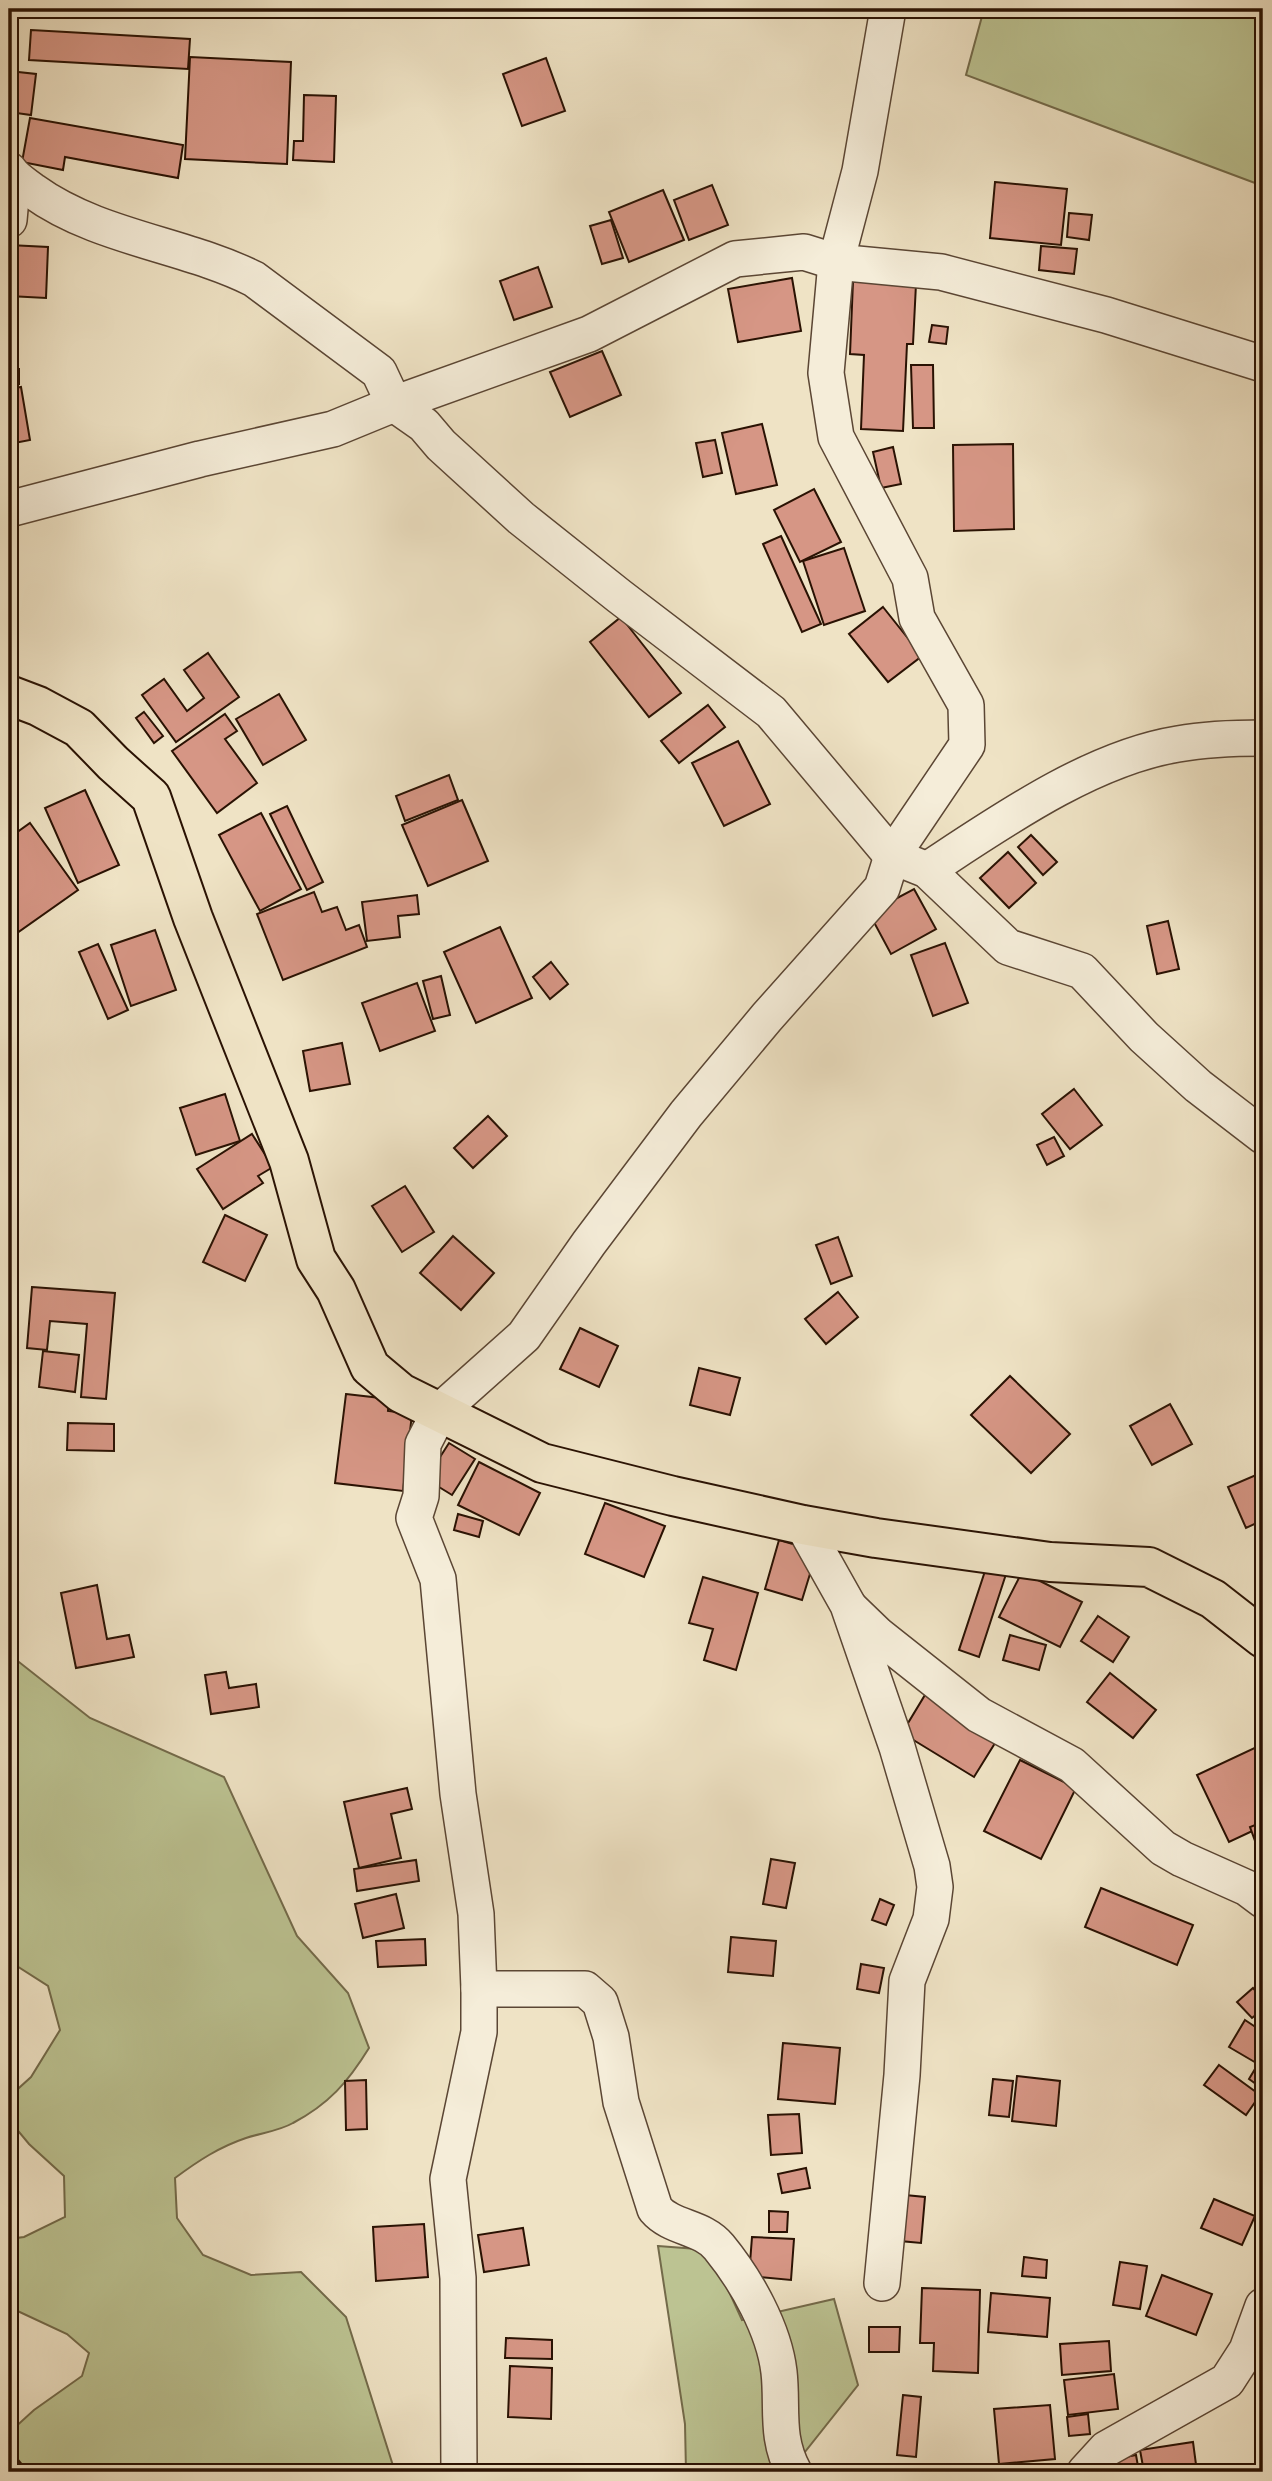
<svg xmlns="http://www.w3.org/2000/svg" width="1272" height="2481" font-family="'IM FELL Great Primer',serif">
<rect width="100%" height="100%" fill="#efe3c5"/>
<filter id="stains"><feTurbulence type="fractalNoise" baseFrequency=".00286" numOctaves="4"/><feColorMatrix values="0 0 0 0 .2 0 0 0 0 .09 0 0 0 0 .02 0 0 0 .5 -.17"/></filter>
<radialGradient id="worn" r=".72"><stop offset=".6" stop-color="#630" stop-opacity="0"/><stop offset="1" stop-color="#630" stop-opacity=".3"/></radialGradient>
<g fill="#bcc392" stroke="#736a4a" stroke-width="2">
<path d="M 984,9 L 1263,9 L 1263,186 L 966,75 Z"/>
<path d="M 9,1657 L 19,1662 L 90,1718 L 224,1777 L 297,1936 L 348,1993 L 369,2048 C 348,2082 329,2104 293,2123 C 279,2131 261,2133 246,2138 C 219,2147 198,2161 175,2178 L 177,2218 L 203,2255 L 251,2275 L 301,2272 L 346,2317 L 395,2472 L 9,2472 L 9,2437 L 12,2430 L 34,2410 L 82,2376 L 89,2353 L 67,2334 L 9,2307 L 9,2239 L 24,2237 L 65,2217 L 64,2176 L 29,2144 L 9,2120 L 9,2097 L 31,2077 L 60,2030 L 48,1986 L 9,1961 Z"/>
<path d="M 658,2246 L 710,2250 L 742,2320 L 834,2299 L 858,2385 L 789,2472 L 686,2472 L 685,2424 Z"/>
</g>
<g fill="#d69685" stroke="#2a1203" stroke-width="2">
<path d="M 31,30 L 190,39 L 188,69 L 29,60 Z"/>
<path d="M 190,57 L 291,62 L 287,164 L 185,159 Z"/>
<path d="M 546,58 L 565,111 L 522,126 L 503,74 Z"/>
<path d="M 9,71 L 36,74 L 31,115 L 9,112 Z"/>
<path d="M 304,95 L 336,96 L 334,162 L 293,160 L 294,141 L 303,141 Z"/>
<path d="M 30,118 L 183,145 L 178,178 L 65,157 L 63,170 L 22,162 Z"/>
<path d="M 995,182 L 1067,189 L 1061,245 L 990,238 Z"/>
<path d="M 712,185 L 728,225 L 689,240 L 674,200 Z"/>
<path d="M 663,190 L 684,240 L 629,262 L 609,212 Z"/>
<path d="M 1069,213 L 1092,215 L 1089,240 L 1067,237 Z"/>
<path d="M 611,220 L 623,258 L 602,264 L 590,226 Z"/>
<path d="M 9,245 L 48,247 L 46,298 L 9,296 Z"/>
<path d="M 1041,246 L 1077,249 L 1074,274 L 1039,270 Z"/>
<path d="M 538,267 L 552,307 L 514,320 L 500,281 Z"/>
<path d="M 792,278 L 801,331 L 738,342 L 728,289 Z"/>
<path d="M 853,281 L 916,284 L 913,344 L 907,344 L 903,431 L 861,429 L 864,355 L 850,354 Z"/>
<path d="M 932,325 L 948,327 L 946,344 L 929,342 Z"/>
<path d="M 602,351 L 621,395 L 570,417 L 550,372 Z"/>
<path d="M 911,365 L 933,365 L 934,428 L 913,428 Z"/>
<rect x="9" y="369" width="10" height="15"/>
<path d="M 21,387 L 30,440 L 9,444 L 9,389 Z"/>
<path d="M 762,424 L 777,485 L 736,494 L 722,433 Z"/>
<path d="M 715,440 L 722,473 L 703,477 L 696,443 Z"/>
<path d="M 1013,444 L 1014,529 L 954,531 L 953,445 Z"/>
<path d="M 893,447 L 901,484 L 881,488 L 873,452 Z"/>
<path d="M 814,489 L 841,542 L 800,562 L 774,510 Z"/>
<path d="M 781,536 L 821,624 L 802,632 L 763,544 Z"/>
<path d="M 844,548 L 865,611 L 824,625 L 803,561 Z"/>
<path d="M 883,607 L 922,656 L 888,682 L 849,634 Z"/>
<path d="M 621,617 L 681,693 L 649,717 L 590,642 Z"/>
<path d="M 208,653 L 239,697 L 176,742 L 142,695 L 164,679 L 187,711 L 204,698 L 184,670 Z"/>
<path d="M 279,694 L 306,740 L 263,765 L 236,719 Z"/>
<path d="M 708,705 L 725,727 L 679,763 L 661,741 Z"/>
<path d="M 144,712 L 163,736 L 154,743 L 136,718 Z"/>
<path d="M 225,714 L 237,731 L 225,739 L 257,783 L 217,813 L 172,751 Z"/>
<path d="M 738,741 L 770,804 L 724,826 L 692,763 Z"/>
<path d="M 449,775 L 458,800 L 405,821 L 396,796 Z"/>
<path d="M 85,790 L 119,865 L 78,883 L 45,808 Z"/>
<path d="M 462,800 L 488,861 L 428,886 L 402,825 Z"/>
<path d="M 287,806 L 323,882 L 307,890 L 270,814 Z"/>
<path d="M 261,813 L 301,889 L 260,911 L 219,835 Z"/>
<path d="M 30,823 L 78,890 L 17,933 L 9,921 L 9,838 Z"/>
<path d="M 1031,835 L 1057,862 L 1043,875 L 1018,847 Z"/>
<path d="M 1008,852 L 1036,883 L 1009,908 L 980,878 Z"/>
<path d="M 914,889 L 936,929 L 891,954 L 869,913 Z"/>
<path d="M 314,892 L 322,912 L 337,907 L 346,930 L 359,925 L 367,947 L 283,980 L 257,914 Z"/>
<path d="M 1261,893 L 1263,893 L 1263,965 L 1262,965 Z"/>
<path d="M 417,895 L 419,914 L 398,916 L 400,937 L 367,941 L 362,902 Z"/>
<path d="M 1168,921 L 1179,969 L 1157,974 L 1147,926 Z"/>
<path d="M 500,927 L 532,998 L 476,1023 L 444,952 Z"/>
<path d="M 155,930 L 176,990 L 131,1006 L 111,945 Z"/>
<path d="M 9,936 L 17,942 L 9,955 Z"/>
<path d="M 945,943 L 968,1003 L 933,1016 L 911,955 Z"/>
<path d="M 98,944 L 128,1010 L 108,1019 L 79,952 Z"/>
<path d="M 551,962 L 568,984 L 550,999 L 533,977 Z"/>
<path d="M 441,976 L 450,1015 L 433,1019 L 423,981 Z"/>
<path d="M 417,983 L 435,1031 L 380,1051 L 362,1003 Z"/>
<path d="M 342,1043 L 350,1084 L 310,1091 L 303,1051 Z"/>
<path d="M 1074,1089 L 1102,1125 L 1070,1149 L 1042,1114 Z"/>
<path d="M 225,1094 L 240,1141 L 196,1155 L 180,1108 Z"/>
<path d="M 488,1116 L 507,1136 L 473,1168 L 454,1148 Z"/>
<path d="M 252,1134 L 273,1167 L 258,1176 L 263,1183 L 223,1209 L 197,1169 Z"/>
<path d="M 1054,1137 L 1064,1156 L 1047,1165 L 1037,1145 Z"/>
<path d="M 405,1186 L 434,1232 L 402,1252 L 372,1206 Z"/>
<path d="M 225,1215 L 267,1235 L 245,1281 L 203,1262 Z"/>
<path d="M 453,1236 L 494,1273 L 461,1310 L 420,1273 Z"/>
<path d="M 838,1237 L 852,1276 L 831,1284 L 816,1245 Z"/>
<path d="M 32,1287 L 115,1293 L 106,1399 L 81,1397 L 87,1324 L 50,1321 L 47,1350 L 27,1348 Z"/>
<path d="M 838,1292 L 858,1317 L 826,1344 L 805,1319 Z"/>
<path d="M 580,1328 L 618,1346 L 599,1387 L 560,1369 Z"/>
<path d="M 43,1351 L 79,1355 L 75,1392 L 39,1387 Z"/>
<path d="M 699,1368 L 740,1378 L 730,1415 L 690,1405 Z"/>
<path d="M 1010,1376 L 1070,1434 L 1031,1473 L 971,1415 Z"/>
<path d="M 346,1394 L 389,1399 L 388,1411 L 412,1414 L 403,1491 L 335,1483 Z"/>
<path d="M 1170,1404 L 1192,1444 L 1152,1465 L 1130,1426 Z"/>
<path d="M 68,1423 L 114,1424 L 114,1451 L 67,1450 Z"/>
<path d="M 449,1443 L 475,1459 L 452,1495 L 426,1479 Z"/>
<path d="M 479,1462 L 540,1493 L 519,1535 L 458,1505 Z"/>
<path d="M 1263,1472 L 1263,1520 L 1246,1528 L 1228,1487 Z"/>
<path d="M 605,1503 L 665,1526 L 644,1577 L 585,1554 Z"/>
<path d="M 458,1514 L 483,1521 L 479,1537 L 454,1530 Z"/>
<path d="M 779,1540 L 817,1551 L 802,1600 L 765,1589 Z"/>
<path d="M 988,1562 L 1008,1568 L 979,1657 L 959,1650 Z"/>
<path d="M 1022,1572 L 1082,1602 L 1060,1647 L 999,1617 Z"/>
<path d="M 703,1577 L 758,1593 L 736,1670 L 704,1660 L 713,1629 L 689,1623 Z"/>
<path d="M 97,1585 L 107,1639 L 129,1635 L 134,1657 L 76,1668 L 61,1593 Z"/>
<path d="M 1098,1616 L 1129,1637 L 1113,1662 L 1081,1641 Z"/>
<path d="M 1010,1635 L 1046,1645 L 1039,1670 L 1003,1660 Z"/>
<path d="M 226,1672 L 229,1688 L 256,1684 L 259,1707 L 211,1714 L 205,1675 Z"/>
<path d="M 1110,1673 L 1156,1710 L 1133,1738 L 1087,1702 Z"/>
<path d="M 928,1690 L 1000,1735 L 974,1777 L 902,1733 Z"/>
<path d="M 1263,1744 L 1263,1826 L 1229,1842 L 1197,1775 Z"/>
<path d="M 1020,1760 L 1076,1788 L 1041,1859 L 984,1831 Z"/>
<path d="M 407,1788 L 412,1809 L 391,1814 L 401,1858 L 359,1868 L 344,1802 Z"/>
<path d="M 1263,1822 L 1263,1863 L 1250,1827 Z"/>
<path d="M 771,1859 L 795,1863 L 786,1908 L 763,1904 Z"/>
<path d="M 416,1860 L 419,1881 L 357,1891 L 354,1869 Z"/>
<path d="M 1101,1888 L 1193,1925 L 1177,1965 L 1085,1927 Z"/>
<path d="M 396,1894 L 404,1928 L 363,1938 L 355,1904 Z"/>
<path d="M 880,1899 L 894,1905 L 886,1925 L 872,1920 Z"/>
<path d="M 731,1937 L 776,1941 L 773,1976 L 728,1972 Z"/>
<path d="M 425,1939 L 426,1965 L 378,1967 L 376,1941 Z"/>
<path d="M 861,1964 L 884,1968 L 879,1993 L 857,1989 Z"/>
<path d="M 1253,1988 L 1263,1999 L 1263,2009 L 1252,2018 L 1237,2002 Z"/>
<path d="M 1245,2020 L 1263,2032 L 1263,2089 L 1249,2079 L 1258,2064 L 1229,2047 Z"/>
<path d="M 783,2043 L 840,2048 L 835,2104 L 778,2099 Z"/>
<path d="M 1219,2065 L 1260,2095 L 1246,2115 L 1204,2085 Z"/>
<path d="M 1017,2076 L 1060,2081 L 1056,2126 L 1012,2121 Z"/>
<path d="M 993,2079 L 1013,2081 L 1009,2117 L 989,2115 Z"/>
<path d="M 366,2080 L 367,2129 L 346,2130 L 345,2081 Z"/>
<path d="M 799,2114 L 802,2153 L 771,2155 L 768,2115 Z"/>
<path d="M 806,2168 L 810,2188 L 782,2193 L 778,2174 Z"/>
<path d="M 905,2195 L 925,2197 L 921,2243 L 900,2241 Z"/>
<path d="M 1214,2199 L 1255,2216 L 1242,2245 L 1201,2228 Z"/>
<path d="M 769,2211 L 788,2212 L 787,2232 L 769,2232 Z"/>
<path d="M 424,2224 L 428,2277 L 376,2281 L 373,2227 Z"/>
<path d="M 523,2228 L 529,2265 L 484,2272 L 478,2235 Z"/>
<path d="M 752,2237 L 794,2239 L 791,2280 L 749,2276 Z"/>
<path d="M 1024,2257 L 1047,2260 L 1046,2278 L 1022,2276 Z"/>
<path d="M 1120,2262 L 1147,2266 L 1140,2309 L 1113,2305 Z"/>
<path d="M 1162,2275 L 1212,2294 L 1196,2335 L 1146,2316 Z"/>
<path d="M 922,2288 L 980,2290 L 978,2373 L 933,2371 L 934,2343 L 920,2343 Z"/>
<path d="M 991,2293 L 1050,2298 L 1047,2337 L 988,2332 Z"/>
<path d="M 869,2327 L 900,2327 L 899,2352 L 869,2352 Z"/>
<path d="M 506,2338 L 552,2340 L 552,2359 L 505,2358 Z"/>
<path d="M 1109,2341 L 1111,2371 L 1062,2375 L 1060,2344 Z"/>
<path d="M 510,2366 L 552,2368 L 551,2419 L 508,2417 Z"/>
<path d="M 1114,2374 L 1118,2409 L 1068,2415 L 1064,2380 Z"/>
<path d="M 903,2395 L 921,2397 L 916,2457 L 897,2455 Z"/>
<path d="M 1050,2405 L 1055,2459 L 999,2464 L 994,2409 Z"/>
<path d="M 1088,2414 L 1090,2434 L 1069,2436 L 1067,2417 Z"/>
<path d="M 1193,2442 L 1197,2472 L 1144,2472 L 1140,2450 Z"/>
<path d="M 1136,2455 L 1139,2472 L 1117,2472 L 1115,2459 Z"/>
<path d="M 19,2461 L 28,2472 L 9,2472 L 9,2469 Z"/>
</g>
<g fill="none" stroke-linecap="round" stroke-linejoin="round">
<g stroke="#5b4634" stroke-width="38">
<g id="minor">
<path d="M 9,170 C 15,179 24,184 33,191 C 98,238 184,244 254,279 L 379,372 L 394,404 L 424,425 L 441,445 L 521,518 L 619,596 L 771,712 L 892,856 L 927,870 L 1008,947 L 1082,971 L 1144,1037 L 1198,1086 L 1263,1136"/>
<path d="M 9,220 L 13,176"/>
<path d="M 9,509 L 200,459 L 333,429 L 394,404 L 589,334 L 735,259 L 804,252 L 836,262 L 941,272 L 1106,315 L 1263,364"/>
<path d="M 927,870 C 1000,822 1091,758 1178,744 C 1206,739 1235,738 1263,738"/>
<path d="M 803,1525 L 848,1605 L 897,1747 L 932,1866 L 935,1887 L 931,1919 L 907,1981 L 902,2075 L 882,2283"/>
<path d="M 850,1608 L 878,1635 L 979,1715 L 1072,1765 L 1163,1848 L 1182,1859 L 1247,1888 L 1263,1900"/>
<path d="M 479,1989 L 585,1989 L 600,2002 L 611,2037 L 621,2102 L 655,2209 C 672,2229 702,2226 719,2247 C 746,2280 774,2329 779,2372 C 783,2407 775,2438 794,2472"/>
<path d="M 459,2472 L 458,2278 L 448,2179 L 479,2032 L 479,1989 L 476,1914 L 458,1794 L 438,1579 L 414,1518 L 421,1496 L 423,1444 L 440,1411 L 524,1336 L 589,1243 L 686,1114 L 767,1017 L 882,888 L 892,856 L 967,745 L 966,705 L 917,618 L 910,578 L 836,437 L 826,373 L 836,262 L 860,171 L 888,9"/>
<path d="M 1085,2472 L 1106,2449 L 1227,2381 L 1247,2350 L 1263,2306"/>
</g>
</g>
<g stroke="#2a1203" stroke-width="42">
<path id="major" d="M 9,695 L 38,706 L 79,728 L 113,763 L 151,797 L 193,918 L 289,1161 L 316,1259 L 336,1290 L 370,1367 L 401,1393 L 542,1463 L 673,1496 L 803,1525 L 876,1538 L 1050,1562 L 1149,1567 L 1213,1599 L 1263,1638"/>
</g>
<use href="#minor" stroke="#f5edd9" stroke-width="35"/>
<use href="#major" stroke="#efe3c5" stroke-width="38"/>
</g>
<rect width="1272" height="2481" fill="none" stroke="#efe3c5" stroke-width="35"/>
<rect x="10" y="10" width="1251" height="2460" fill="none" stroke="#2a1203" stroke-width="3.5"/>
<rect x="18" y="18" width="1237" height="2446" fill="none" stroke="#2a1203" stroke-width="2"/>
<rect width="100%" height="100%" filter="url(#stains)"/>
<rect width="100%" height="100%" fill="url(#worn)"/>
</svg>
